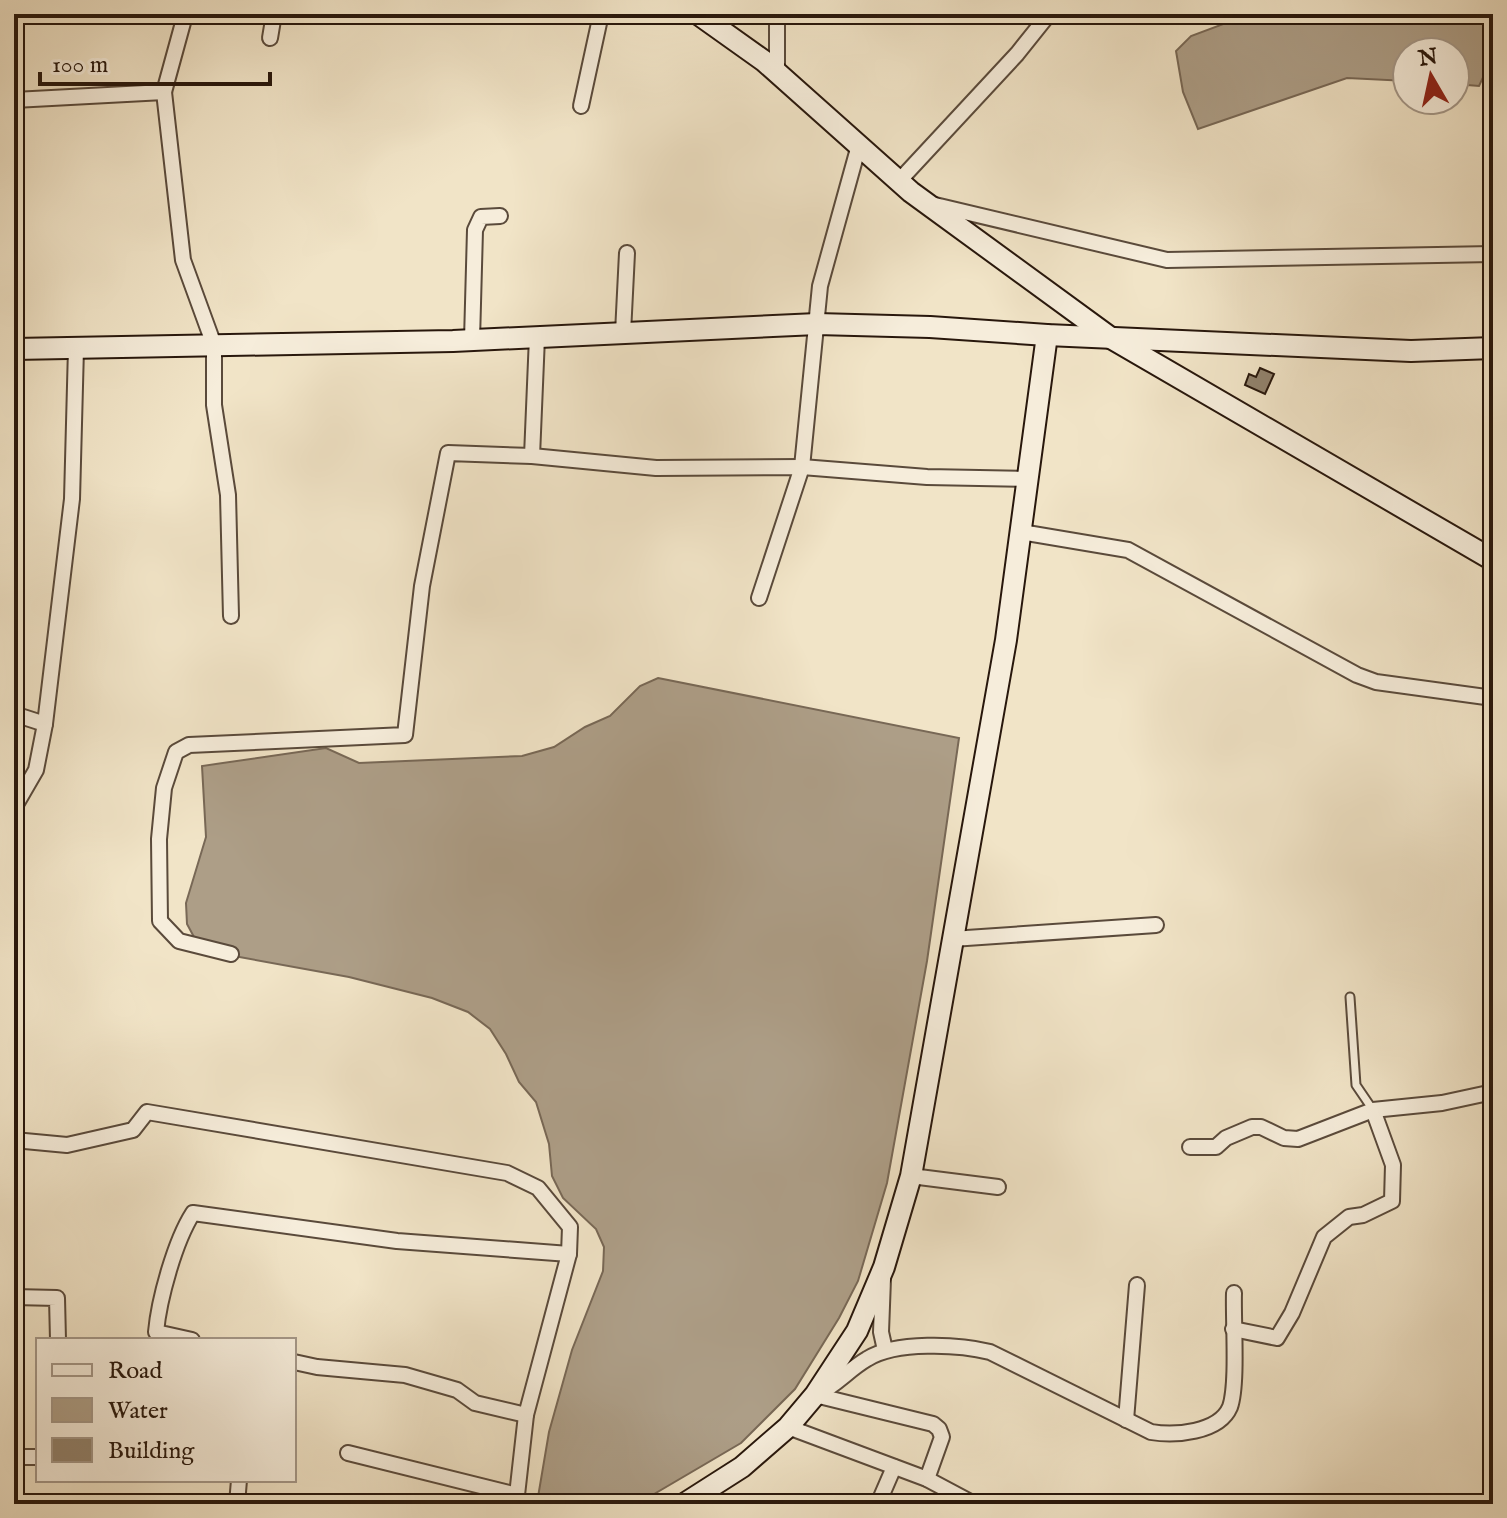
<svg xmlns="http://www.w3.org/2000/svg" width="1507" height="1518" font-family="'IM FELL English',serif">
<rect width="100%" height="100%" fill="#f1e4c7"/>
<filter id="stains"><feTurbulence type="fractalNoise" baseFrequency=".0025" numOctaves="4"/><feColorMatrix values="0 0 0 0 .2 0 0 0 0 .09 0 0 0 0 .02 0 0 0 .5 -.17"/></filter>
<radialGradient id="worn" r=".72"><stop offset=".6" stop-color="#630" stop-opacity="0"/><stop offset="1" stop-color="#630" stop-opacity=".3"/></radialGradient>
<g fill="#ad9e87" stroke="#786856" stroke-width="2">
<path d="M 1250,14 L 1493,14 L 1493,56 L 1479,86 L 1455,84 L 1455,52 L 1407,52 L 1407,81 L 1347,78 L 1198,129 L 1183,92 L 1176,51 L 1191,36 Z"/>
<path d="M 658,678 L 959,738 L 927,961 L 887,1183 L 858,1281 L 839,1318 L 795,1389 L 741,1443 L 637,1504 L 542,1504 L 538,1497 L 549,1432 L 572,1350 L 603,1271 L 604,1247 L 596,1229 L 563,1198 L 552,1176 L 549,1144 L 536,1102 L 519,1082 L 506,1054 L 490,1029 L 468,1012 L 432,998 L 349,977 L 201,950 L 187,924 L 186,903 L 206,837 L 202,766 L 326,748 L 359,763 L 522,756 L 554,747 L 585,727 L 610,716 L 640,686 Z"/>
</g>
<path fill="#91826d" stroke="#28170c" stroke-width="2" d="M 1260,368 L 1274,374 L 1265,394 L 1245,385 L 1249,374 L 1256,377 Z"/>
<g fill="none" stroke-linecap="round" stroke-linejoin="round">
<g stroke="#5a4a3b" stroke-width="11">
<path id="lane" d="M 1350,997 L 1356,1085 L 1373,1110"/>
</g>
<g stroke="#5a4a3b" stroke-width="18">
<g id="street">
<path d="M 777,14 L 777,72"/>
<path d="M 270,38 L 274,14"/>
<path d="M 164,92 L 183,260 L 214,345 L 214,405 L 228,495 L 231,616"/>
<path d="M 14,100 L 164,92 L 184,19 L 183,14"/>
<path d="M 581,106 L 601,14"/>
<path d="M 899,181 L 1017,54 L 1049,14"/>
<path d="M 935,205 L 1167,260 L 1493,254"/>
<path d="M 623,333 L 627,253"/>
<path d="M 472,340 L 475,230 L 481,217 L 500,216"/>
<path d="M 532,456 L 537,337"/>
<path d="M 1021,532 L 1128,550 L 1357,675 L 1376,682 L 1493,698"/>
<path d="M 759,598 L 802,467 L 820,286 L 859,145"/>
<path d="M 14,714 L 45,724"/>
<path d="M 14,808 L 36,770 L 45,724 L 72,499 L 76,348"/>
<path d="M 952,939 L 1156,925"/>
<path d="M 231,954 L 179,941 L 160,921 L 159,839 L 164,788 L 176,752 L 189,745 L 405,735 L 422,586 L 448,453 L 532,456 L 656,468 L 802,467 L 927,477 L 1028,479"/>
<path d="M 14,1140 L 67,1145 L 133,1130 L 147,1112 L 507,1173 L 538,1188 L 570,1227 L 569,1254 L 526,1415 L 475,1403 L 457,1390 L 405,1375 L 317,1367 L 294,1362"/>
<path d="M 1190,1147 L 1216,1147 L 1226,1138 L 1252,1127 L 1261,1127 L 1284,1138 L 1298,1139 L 1373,1110 L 1442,1103 L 1493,1092"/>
<path d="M 911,1176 L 998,1187"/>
<path d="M 883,1279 L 881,1332 L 885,1350"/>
<path d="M 14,1297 L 57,1298 L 58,1340"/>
<path d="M 1233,1329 L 1277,1338 L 1292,1313 L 1324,1237 L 1349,1217 L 1363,1215 L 1392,1201 L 1393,1165 L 1373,1110"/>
<path d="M 192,1340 L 156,1332 C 159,1299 175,1241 193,1213 L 397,1241 L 569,1254"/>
<path d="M 815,1395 L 933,1424 L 939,1429 L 942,1437 L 927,1479"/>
<path d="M 816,1395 C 837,1385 848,1370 867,1359 C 895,1341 959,1344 990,1352 L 1151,1432 C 1174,1436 1219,1433 1230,1407 C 1238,1384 1233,1320 1234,1293"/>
<path d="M 1126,1420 L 1137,1285"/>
<path d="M 788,1427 L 927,1479 L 974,1504"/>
<path d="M 348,1453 L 517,1495"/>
<path d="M 14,1457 L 38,1457"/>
<path d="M 237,1504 L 239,1480"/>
<path d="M 518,1504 L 517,1495 L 526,1415"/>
<path d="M 878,1504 L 894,1467"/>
</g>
</g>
<g stroke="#28170c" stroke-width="24">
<g id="secondary">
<path d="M 698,14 L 764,61 L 911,192 L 1111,338 L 1493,560"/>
<path d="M 14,349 L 453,341 L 817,324 L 930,327 L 1047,335 L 1411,351 L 1493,348"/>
<path d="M 684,1504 L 742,1467 L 788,1427 L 815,1395 L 857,1331 L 884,1267 L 911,1176 L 1006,640 L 1047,335"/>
</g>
</g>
<use href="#lane" stroke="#f6eddb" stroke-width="7"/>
<use href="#street" stroke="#f6eddb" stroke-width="14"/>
<use href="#secondary" stroke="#f6eddb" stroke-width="20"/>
</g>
<rect width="1507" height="1518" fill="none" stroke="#f1e4c7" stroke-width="48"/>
<rect x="16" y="16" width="1475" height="1486" fill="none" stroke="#28170c" stroke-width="4"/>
<rect x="24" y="24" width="1459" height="1470" fill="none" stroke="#28170c" stroke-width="2"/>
<rect x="36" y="1338" width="260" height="144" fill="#f6eddb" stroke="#a49788" stroke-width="2"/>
<rect x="52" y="1364" width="40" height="12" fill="#f6eddb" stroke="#a49788" stroke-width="2"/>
<text x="108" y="1378" font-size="24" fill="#28170c">Road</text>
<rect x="52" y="1398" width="40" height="24" fill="#ad9e87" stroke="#a49788" stroke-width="2"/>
<text x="108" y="1418" font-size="24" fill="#28170c">Water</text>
<rect x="52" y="1438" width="40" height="24" fill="#91826d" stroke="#a49788" stroke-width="2"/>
<text x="108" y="1458" font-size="24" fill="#28170c">Building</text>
<g transform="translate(1431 76) rotate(351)"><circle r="38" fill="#f6eddb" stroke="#a49788" stroke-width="2"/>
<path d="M0-6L14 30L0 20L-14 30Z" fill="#8f2418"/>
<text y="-12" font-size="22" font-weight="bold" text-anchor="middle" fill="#28170c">N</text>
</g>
<path d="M40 72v12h230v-12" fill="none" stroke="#28170c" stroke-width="4"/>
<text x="52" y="72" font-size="24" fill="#28170c" stroke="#f6eddb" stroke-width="6" paint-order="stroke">100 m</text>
<rect width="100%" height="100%" filter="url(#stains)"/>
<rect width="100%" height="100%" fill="url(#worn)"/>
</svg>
